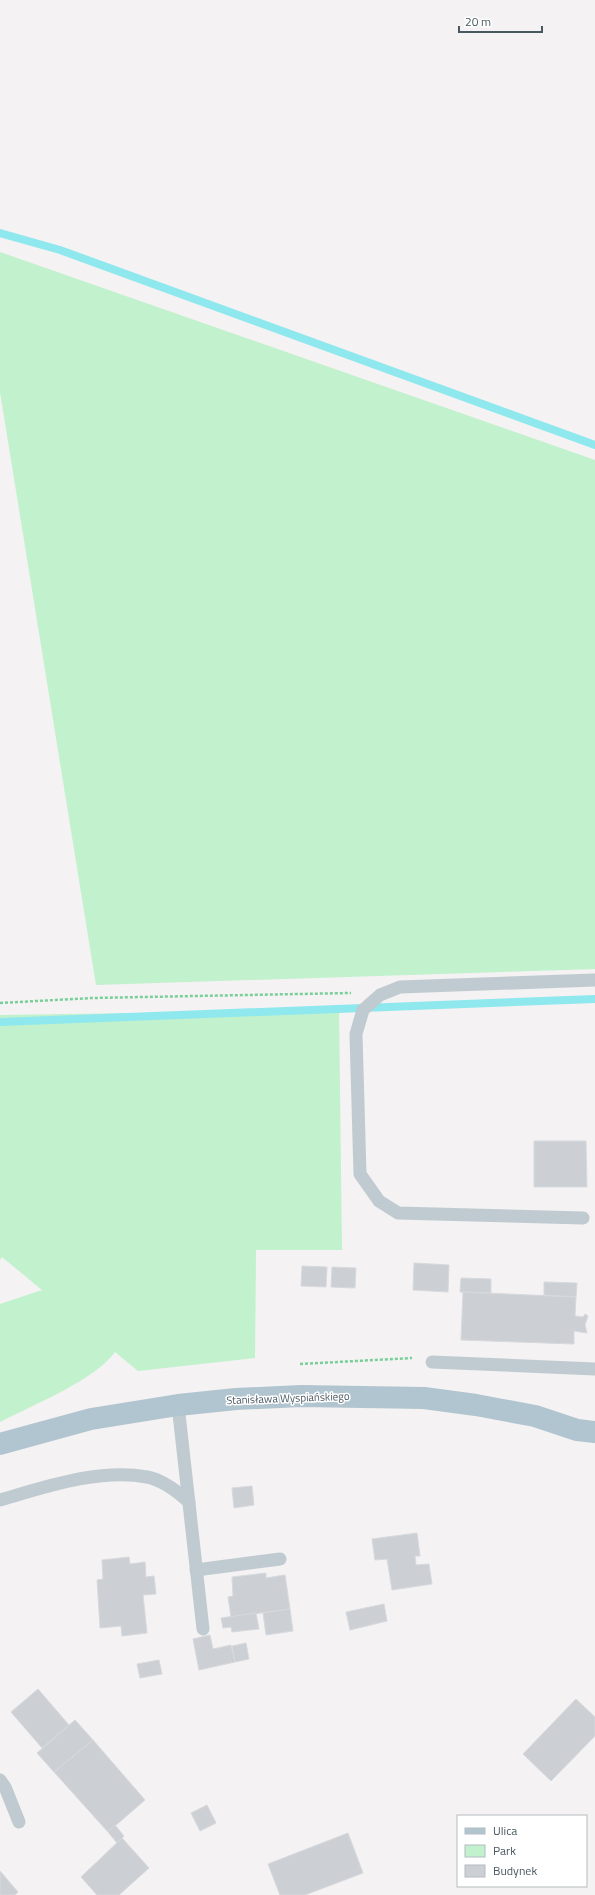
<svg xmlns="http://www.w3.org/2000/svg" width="595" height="1895" font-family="'Titillium Web',sans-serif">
<rect width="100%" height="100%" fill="#f4f2f2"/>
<g fill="#c1f1cd">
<path d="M 0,252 L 595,460 L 595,969 L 96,985 L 0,392 Z"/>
<path d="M 339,1010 L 342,1250 L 256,1250 L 255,1358 L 138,1371 L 115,1352 C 95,1380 33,1405 0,1422 L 0,1304 L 42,1290 L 2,1257 L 0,1260 L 0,1015 Z"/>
</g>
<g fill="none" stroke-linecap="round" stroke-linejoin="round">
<g stroke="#8ee8ee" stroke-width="8">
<path d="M 0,233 L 60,250 L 595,445"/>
<path d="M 0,1022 L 595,999"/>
</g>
</g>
<g fill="#ccd0d4" stroke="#d6d9dd">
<path d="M 534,1141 L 586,1141 L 587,1187 L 534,1187 Z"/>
<path d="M 414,1263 L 449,1265 L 448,1292 L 413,1290 Z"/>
<path d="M 302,1266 L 327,1267 L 326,1287 L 301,1286 Z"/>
<path d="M 332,1267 L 356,1268 L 355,1288 L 331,1287 Z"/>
<path d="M 461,1278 L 491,1279 L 491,1293 L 460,1292 Z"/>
<path d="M 544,1282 L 577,1283 L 576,1297 L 544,1295 Z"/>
<path d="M 463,1292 L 576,1297 L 575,1316 L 583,1317 L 585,1314 L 588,1316 L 585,1325 L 587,1333 L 574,1331 L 574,1344 L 461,1340 Z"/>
<path d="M 252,1486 L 254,1505 L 234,1508 L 232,1488 Z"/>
<path d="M 417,1533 L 420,1556 L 415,1556 L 416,1565 L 429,1564 L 432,1584 L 392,1590 L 387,1559 L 375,1560 L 372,1539 Z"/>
<path d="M 129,1557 L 130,1564 L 145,1562 L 146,1577 L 154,1576 L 156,1594 L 143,1595 L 147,1633 L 122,1636 L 121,1626 L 100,1628 L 97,1580 L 103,1579 L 102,1560 Z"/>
<path d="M 266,1573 L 266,1578 L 285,1575 L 290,1609 L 231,1617 L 228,1597 L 233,1596 L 232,1577 Z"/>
<path d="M 384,1604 L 387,1621 L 350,1630 L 346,1612 Z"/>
<path d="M 290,1609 L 293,1631 L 266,1635 L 263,1613 Z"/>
<path d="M 256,1613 L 259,1629 L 232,1632 L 231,1627 L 223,1628 L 221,1618 Z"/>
<path d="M 210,1635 L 213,1649 L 231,1645 L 235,1662 L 199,1670 L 193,1639 Z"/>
<path d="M 246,1643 L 249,1659 L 235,1662 L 232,1646 Z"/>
<path d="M 159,1660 L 162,1674 L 140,1678 L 137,1664 Z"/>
<path d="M 38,1689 L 69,1725 L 42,1748 L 11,1712 Z"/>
<path d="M 576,1699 L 595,1717 L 595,1736 L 551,1781 L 523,1754 Z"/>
<path d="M 75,1720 L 93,1740 L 54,1772 L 37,1753 Z"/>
<path d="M 93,1740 L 145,1800 L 108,1832 L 54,1772 Z"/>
<path d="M 207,1805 L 216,1823 L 200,1831 L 191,1813 Z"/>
<path d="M 115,1825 L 124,1836 L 117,1843 L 108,1832 Z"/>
<path d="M 348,1833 L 363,1873 L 305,1895 L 280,1895 L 268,1864 Z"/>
<path d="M 122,1838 L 149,1868 L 119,1895 L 97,1895 L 81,1877 Z"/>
<path d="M 0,1871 L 18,1892 L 15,1895 L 0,1895 Z"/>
</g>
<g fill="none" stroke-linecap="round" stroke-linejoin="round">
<g stroke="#78cf98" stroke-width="2.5" stroke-dasharray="3 2" stroke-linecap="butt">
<path d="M 0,1003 L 92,998 L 351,993"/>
<path d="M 300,1364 L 412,1358"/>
</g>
<g stroke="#c0cbd1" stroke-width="13">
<path d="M 583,1218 L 398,1213 L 379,1201 L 360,1174 L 356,1034 L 363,1010 L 380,995 L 400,987 L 595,980"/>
<path d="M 432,1362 L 595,1369"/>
<path d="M 178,1405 L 203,1629"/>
<path d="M 0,1500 C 45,1487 100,1468 147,1477 C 163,1480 177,1491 189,1502"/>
<path d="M 196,1570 L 280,1559"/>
<path d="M 0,1780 L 5,1787 L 19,1822"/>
</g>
<path stroke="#b1c5d0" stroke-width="22" d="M 0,1444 L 91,1419 L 178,1405 L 236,1399 L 301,1396 L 424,1398 L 476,1405 L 535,1416 L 577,1430 L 595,1432"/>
</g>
<g text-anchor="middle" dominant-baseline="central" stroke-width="3" stroke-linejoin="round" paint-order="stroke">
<g font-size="11" fill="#495860" stroke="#fff">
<text transform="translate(288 1398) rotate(-2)">Stanisława Wyspiańskiego</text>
</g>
</g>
<rect x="457" y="1815" width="130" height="72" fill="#ffffff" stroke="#b6bcbf"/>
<rect x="465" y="1828" width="20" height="6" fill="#b1c5d0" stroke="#b6bcbf"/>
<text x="493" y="1835" font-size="12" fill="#495860">Ulica</text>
<rect x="465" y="1845" width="20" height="12" fill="#c1f1cd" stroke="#b6bcbf"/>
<text x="493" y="1855" font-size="12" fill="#495860">Park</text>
<rect x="465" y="1865" width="20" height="12" fill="#ccd0d4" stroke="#b6bcbf"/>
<text x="493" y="1875" font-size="12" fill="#495860">Budynek</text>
<path d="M459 26v6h83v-6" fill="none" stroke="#495860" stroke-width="2"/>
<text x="465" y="26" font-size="12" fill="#495860" stroke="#ffffff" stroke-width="3" paint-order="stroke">20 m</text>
</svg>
